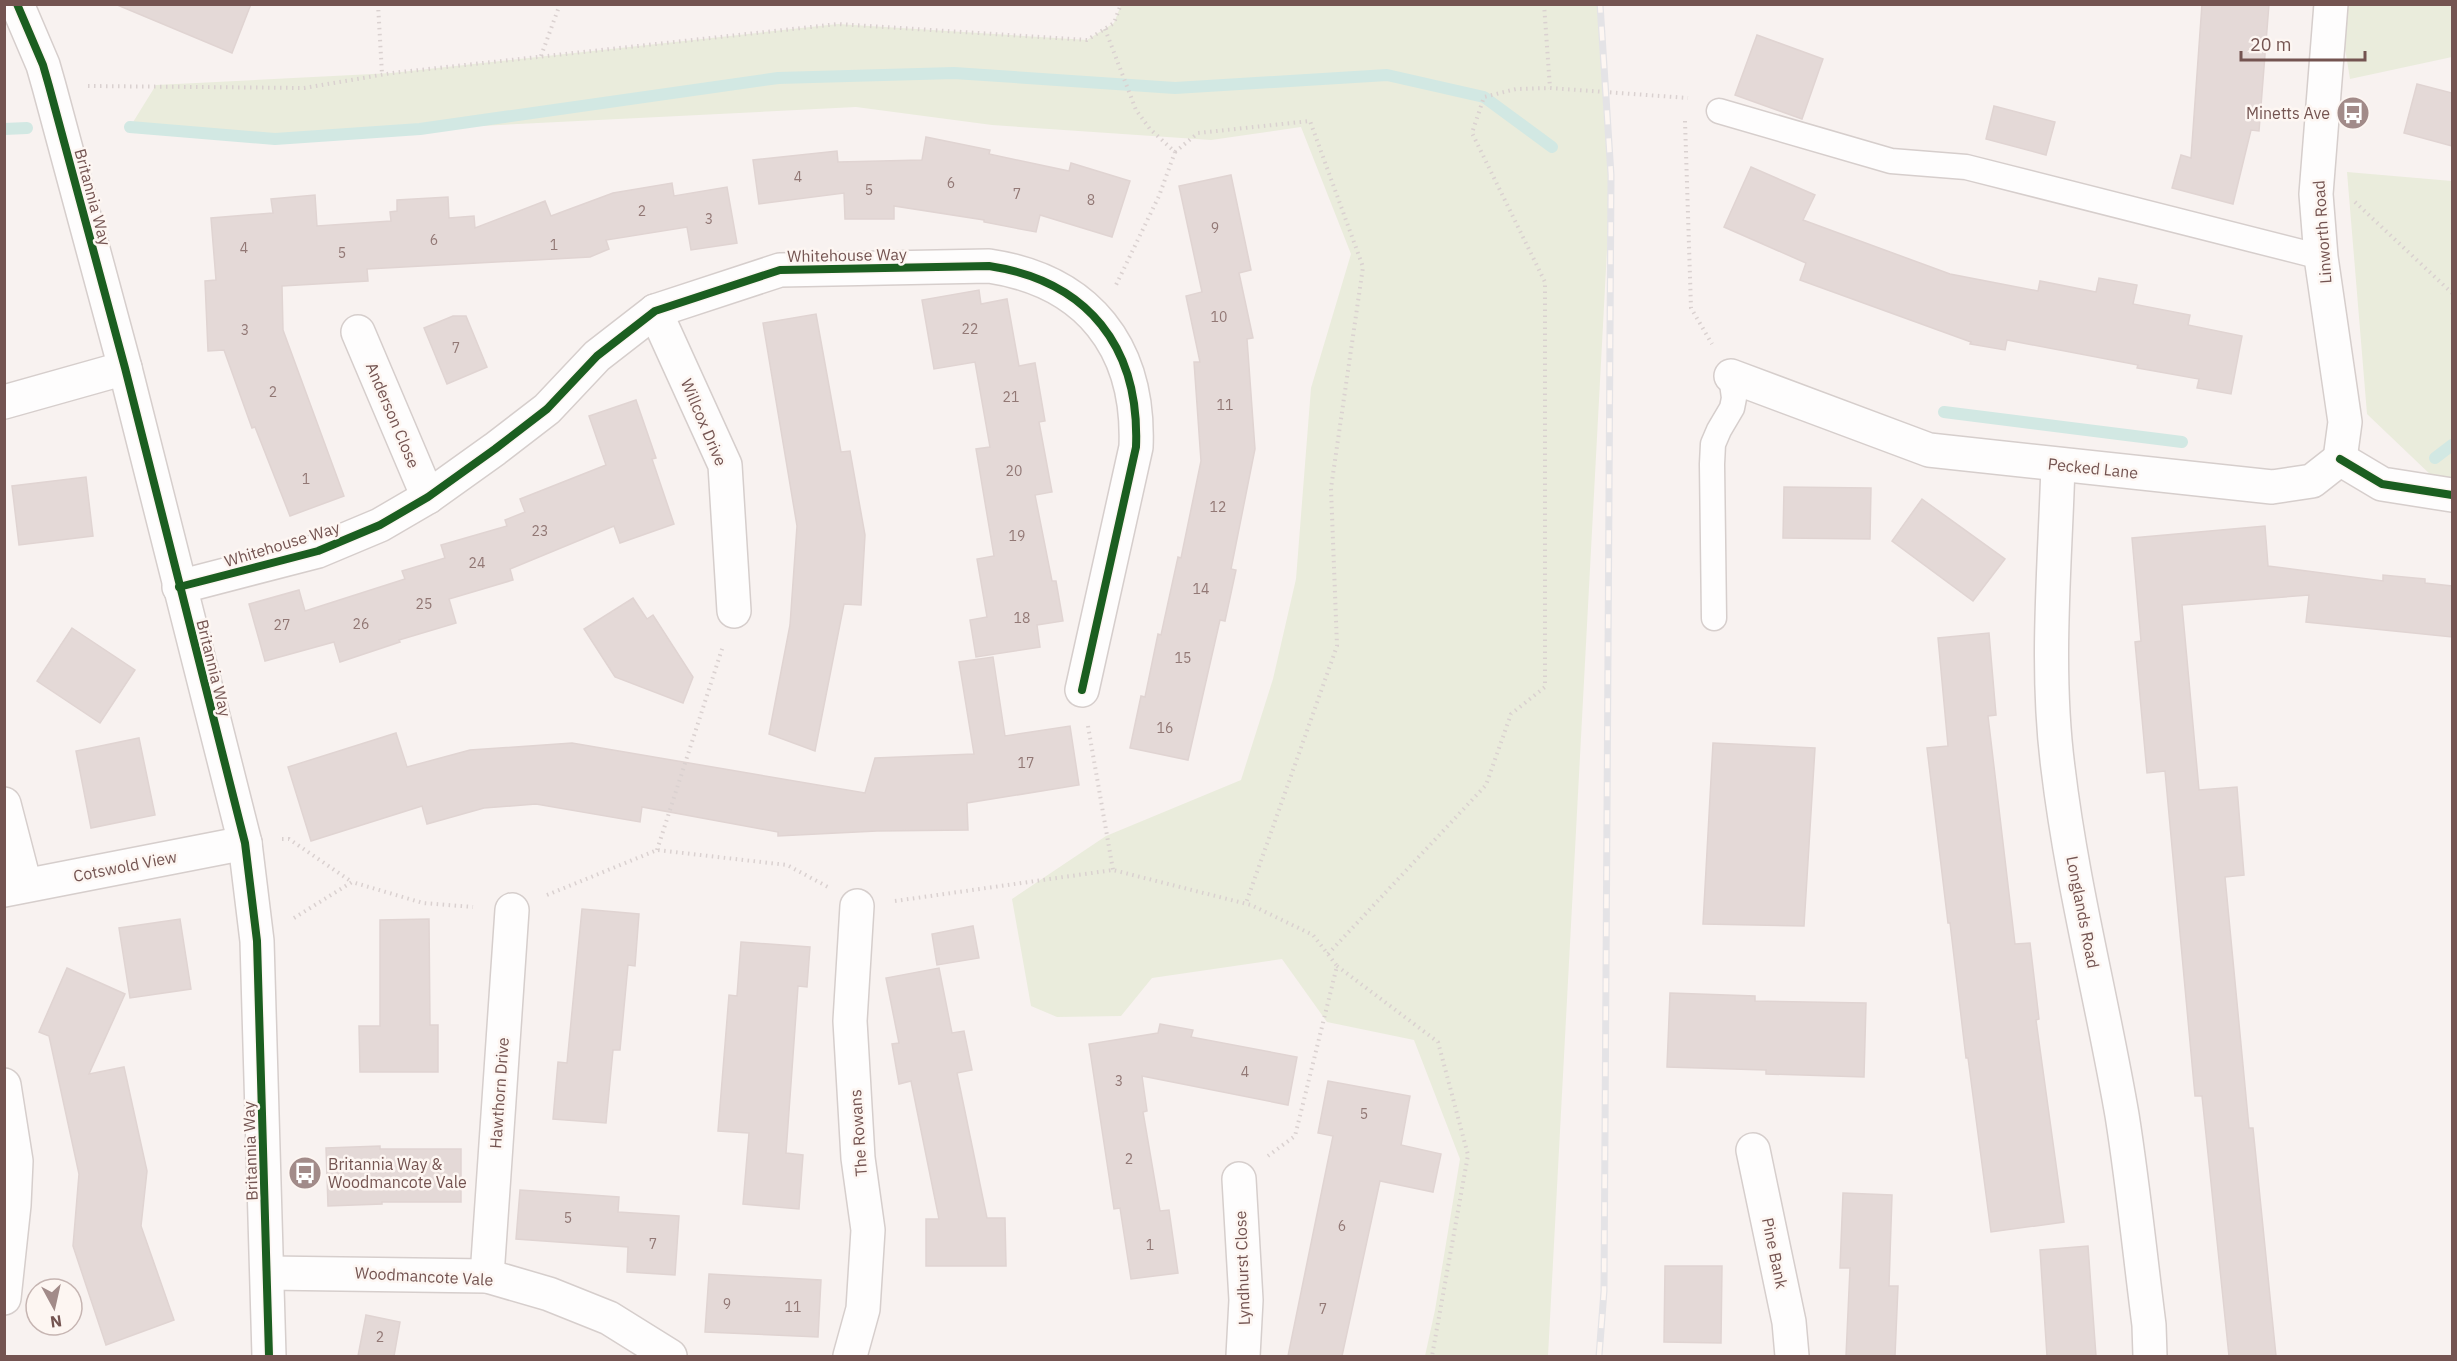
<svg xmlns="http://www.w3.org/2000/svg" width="2457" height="1361" font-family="'IBM Plex Sans',sans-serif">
<rect width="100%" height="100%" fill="#f8f2f0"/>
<g fill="#eaecdc">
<path d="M 1121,5 L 1600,5 L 1611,175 L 1548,1356 L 1425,1356 L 1435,1310 L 1460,1159 L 1414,1040 L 1327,1022 L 1282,959 L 1152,978 L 1121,1016 L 1057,1017 L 1031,1006 L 1012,899 L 1106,836 L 1241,780 L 1273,679 L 1296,579 L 1311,388 L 1351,254 L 1301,127 L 1211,140 L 992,125 L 856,107 L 420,129 L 275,139 L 130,127 L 156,85 L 392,73 L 838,24 L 1087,40 L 1114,23 Z"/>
<path d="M 2338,5 L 2452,5 L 2452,57 L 2350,79 Z"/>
<path d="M 2347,172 L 2452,181 L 2452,480 L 2433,477 L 2367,414 Z"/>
</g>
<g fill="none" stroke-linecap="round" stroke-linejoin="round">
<g stroke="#d2e8e3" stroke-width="12">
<path d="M 130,127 L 275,139 L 420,129 L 778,78 L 954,73 L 1175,88 L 1387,75 L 1484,97 L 1552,147"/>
<path d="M 4,129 L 27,128"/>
<path d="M 1944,412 L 2182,442"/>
<path d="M 2435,458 L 2452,445"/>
</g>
</g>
<g fill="#e4d9d7" stroke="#e0d4d2" stroke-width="1.5">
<path d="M 115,4 L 251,4 L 232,53 Z"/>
<path d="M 2202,4 L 2269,4 L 2259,131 L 2251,130 L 2233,204 L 2172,188 L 2181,155 L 2191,158 Z"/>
<path d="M 1757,35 L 1823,59 L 1802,119 L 1735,95 Z"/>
<path d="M 2417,84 L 2452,93 L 2452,146 L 2404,133 Z"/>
<path d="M 1994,106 L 2055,122 L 2046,155 L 1986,139 Z"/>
<path d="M 926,137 L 990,150 L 989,154 L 1069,171 L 1071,163 L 1130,181 L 1112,237 L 1040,215 L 1036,232 L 984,222 L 984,220 L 894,206 L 894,219 L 845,219 L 844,193 L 759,204 L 753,160 L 837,151 L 838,162 L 922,160 Z"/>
<path d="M 1751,167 L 1815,195 L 1803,220 L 1950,274 L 2038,291 L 2040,281 L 2096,292 L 2099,278 L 2137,285 L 2133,304 L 2190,315 L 2188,325 L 2242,336 L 2231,394 L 2197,388 L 2199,379 L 2137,368 L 2138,365 L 2007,340 L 2005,350 L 1970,344 L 1971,342 L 1800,280 L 1806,263 L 1724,227 Z"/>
<path d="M 1231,175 L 1251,270 L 1239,273 L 1253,338 L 1247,339 L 1255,449 L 1231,569 L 1236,570 L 1225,621 L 1220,620 L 1188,760 L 1130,748 L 1141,696 L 1145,697 L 1158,634 L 1161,635 L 1178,557 L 1181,558 L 1201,461 L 1194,362 L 1200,362 L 1186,296 L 1202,292 L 1179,186 Z"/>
<path d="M 672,183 L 674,196 L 727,187 L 737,243 L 691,250 L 687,227 L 606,240 L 609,249 L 590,257 L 367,269 L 368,281 L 282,286 L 283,330 L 344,496 L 290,516 L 255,427 L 252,428 L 224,350 L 208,351 L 205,281 L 216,280 L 211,218 L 273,213 L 271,199 L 315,195 L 317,226 L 391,221 L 390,212 L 397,211 L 397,200 L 448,197 L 449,218 L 474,216 L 475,228 L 545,201 L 551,216 L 613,193 Z"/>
<path d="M 979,290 L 981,304 L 1007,299 L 1019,366 L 1035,363 L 1045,421 L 1039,422 L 1052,492 L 1035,495 L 1052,581 L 1056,581 L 1063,621 L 1037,625 L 1040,647 L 976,657 L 970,620 L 987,617 L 977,559 L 994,556 L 976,449 L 990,447 L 975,362 L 934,369 L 922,300 Z"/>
<path d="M 816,314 L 841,452 L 850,451 L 865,535 L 861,605 L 844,604 L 815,751 L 769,734 L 790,625 L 797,526 L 763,323 Z"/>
<path d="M 453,316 L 466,316 L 487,367 L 447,384 L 424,328 Z"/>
<path d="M 636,400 L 656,458 L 652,459 L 674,524 L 620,543 L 614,526 L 510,569 L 513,580 L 449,599 L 456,623 L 399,640 L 400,642 L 340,662 L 334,642 L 265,661 L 249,604 L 299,590 L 305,611 L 405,579 L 402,571 L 445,558 L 441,545 L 507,526 L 505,520 L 525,512 L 520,499 L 606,465 L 589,416 Z"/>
<path d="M 86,477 L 93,536 L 19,545 L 12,486 Z"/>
<path d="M 1784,487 L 1871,488 L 1870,539 L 1783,538 Z"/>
<path d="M 1922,499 L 2005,559 L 1973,601 L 1892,541 Z"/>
<path d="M 2265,526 L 2268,566 L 2383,581 L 2383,575 L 2425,579 L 2425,583 L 2452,586 L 2452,637 L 2306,622 L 2309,595 L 2182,605 L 2199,790 L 2237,787 L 2244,875 L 2225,877 L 2249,1128 L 2253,1128 L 2276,1356 L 2229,1356 L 2202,1096 L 2195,1096 L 2165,771 L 2147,773 L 2135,642 L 2141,641 L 2132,538 Z"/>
<path d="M 633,598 L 647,619 L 653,615 L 693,677 L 683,703 L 615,677 L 584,629 Z"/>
<path d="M 72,628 L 135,670 L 100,723 L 37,681 Z"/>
<path d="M 1989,633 L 1996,715 L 1988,716 L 2015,944 L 2030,943 L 2039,1019 L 2036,1020 L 2064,1222 L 1991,1232 L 1968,1058 L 1966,1058 L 1950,923 L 1948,923 L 1927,748 L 1948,746 L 1938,638 Z"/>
<path d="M 993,657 L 1005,736 L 1070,726 L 1079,785 L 967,803 L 968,830 L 877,831 L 778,836 L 778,832 L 642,807 L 640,822 L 536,804 L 484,808 L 427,824 L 422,806 L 311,841 L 288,767 L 396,733 L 407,767 L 470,750 L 572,743 L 865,793 L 875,758 L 974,754 L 959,662 Z"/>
<path d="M 139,738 L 155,815 L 91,828 L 76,751 Z"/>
<path d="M 1713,743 L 1815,748 L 1804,926 L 1703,924 Z"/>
<path d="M 582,909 L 639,914 L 635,966 L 628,965 L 620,1050 L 613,1050 L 606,1123 L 553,1119 L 558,1062 L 567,1063 Z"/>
<path d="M 180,919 L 191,989 L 130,998 L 119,928 Z"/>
<path d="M 429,919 L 430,1025 L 438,1025 L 438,1072 L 360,1072 L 359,1026 L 380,1026 L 380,920 Z"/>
<path d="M 973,926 L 979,958 L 937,965 L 932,934 Z"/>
<path d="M 741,942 L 810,947 L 807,987 L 798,986 L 786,1153 L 803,1155 L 799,1209 L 743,1204 L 749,1133 L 718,1131 L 729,995 L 737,996 Z"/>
<path d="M 67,968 L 125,994 L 89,1074 L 124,1067 L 147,1171 L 141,1226 L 174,1320 L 106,1345 L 73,1246 L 79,1174 L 49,1036 L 39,1032 Z"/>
<path d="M 939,968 L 952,1033 L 964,1031 L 972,1070 L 957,1073 L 987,1218 L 1005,1218 L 1006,1266 L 926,1266 L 926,1219 L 939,1219 L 911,1081 L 899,1084 L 892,1044 L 899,1043 L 886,978 Z"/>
<path d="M 1670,993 L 1755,996 L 1755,1001 L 1866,1003 L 1864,1077 L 1766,1074 L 1766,1070 L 1667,1067 Z"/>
<path d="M 1160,1024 L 1193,1030 L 1191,1037 L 1297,1057 L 1288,1105 L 1142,1076 L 1147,1111 L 1143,1112 L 1160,1211 L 1169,1210 L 1178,1273 L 1131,1279 L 1120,1208 L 1114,1209 L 1089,1044 L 1158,1033 Z"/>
<path d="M 1328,1081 L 1410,1096 L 1401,1145 L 1441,1154 L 1433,1192 L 1380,1181 L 1342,1356 L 1288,1356 L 1333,1136 L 1318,1133 Z"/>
<path d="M 380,1146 L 380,1149 L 461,1149 L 461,1202 L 382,1202 L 382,1204 L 328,1206 L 326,1148 Z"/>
<path d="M 520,1190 L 619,1197 L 618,1212 L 679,1216 L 675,1275 L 627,1272 L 628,1247 L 516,1239 Z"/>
<path d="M 1843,1193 L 1892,1195 L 1889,1286 L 1898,1286 L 1895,1356 L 1846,1356 L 1850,1268 L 1840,1268 Z"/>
<path d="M 2088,1246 L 2096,1356 L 2047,1356 L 2040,1250 Z"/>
<path d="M 1665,1266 L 1722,1266 L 1721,1343 L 1664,1342 Z"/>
<path d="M 709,1274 L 821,1280 L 818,1337 L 705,1332 Z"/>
<path d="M 366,1315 L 400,1322 L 394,1356 L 358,1356 Z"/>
</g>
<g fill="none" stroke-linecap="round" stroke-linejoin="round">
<g stroke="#d6cecc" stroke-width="27">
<g id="lane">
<path d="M 1719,111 L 1891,161 L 1966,167 L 2321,257"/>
<path d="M 1714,618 L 1712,464 L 1713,444 L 1719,430 L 1732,408 L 1734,398 L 1731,376"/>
</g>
</g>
<g stroke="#d6cecc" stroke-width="36">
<g id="street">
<path d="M 17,4 L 43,65 L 49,86 L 125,368 L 245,843 L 257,941 L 269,1356"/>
<path d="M 2331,4 L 2316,194 L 2321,257 L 2345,422 L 2340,459"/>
<path d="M 655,311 L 725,465 L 734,611"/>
<path d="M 358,332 L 428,497"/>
<path d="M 1731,376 L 1929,450 L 2272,487 L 2312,481 L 2340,459"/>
<path d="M 4,402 L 125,368"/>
<path d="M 2340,459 L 2382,484 L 2452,495"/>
<path d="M 2058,465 C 2055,565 2045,668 2058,768 C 2072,885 2102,999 2122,1115 C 2133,1184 2140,1255 2149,1325 L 2150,1356"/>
<path d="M 179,587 L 318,551 L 380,525 L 428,497 L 495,449 L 547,409 L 597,356 L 655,311 L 780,270 L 989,266 C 1088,281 1140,347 1136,447 L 1082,690"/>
<path d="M 4,804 L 25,885"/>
<path d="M 4,890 L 245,843"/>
<path d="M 4,1085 L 16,1161 L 14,1205 L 4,1298"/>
<path d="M 1753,1150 L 1789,1322 L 1792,1356"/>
<path d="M 1239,1179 L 1246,1300 L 1243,1356"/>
<path d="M 268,1273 L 487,1276 L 549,1294 L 609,1318 L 670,1356"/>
<path d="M 487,1276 L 512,910"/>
<path d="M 850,1356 L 863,1309 L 868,1230 L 858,1158 L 850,1021 L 857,906"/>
</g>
</g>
<g stroke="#dad1d0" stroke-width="4" stroke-dasharray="1.5 4.5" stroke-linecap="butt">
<path d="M 378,4 L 382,74"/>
<path d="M 1544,4 L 1550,88"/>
<path d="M 1105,29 L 1136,110 L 1150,129 L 1175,152 L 1159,196 L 1116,285"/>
<path d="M 541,56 L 560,4"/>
<path d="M 88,86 L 304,88 L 392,73 L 838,24 L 1087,40 L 1114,23 L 1121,4"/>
<path d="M 1685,121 L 1691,308 L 1712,344"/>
<path d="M 1175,152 L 1198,133 L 1310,121 L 1363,267 L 1331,488 L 1337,646 L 1246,903"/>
<path d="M 2355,202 L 2452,293"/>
<path d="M 1088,726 L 1113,870"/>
<path d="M 282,839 L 289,839 L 352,882"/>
<path d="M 657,850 L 723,646"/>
<path d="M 547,895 L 657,850 L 787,865 L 828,887"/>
<path d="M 895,901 L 1113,870 L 1251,905 L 1313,935 L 1337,966 L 1295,1136 L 1268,1156"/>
<path d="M 294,918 L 352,882 L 423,903 L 473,907"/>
<path d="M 1328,954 L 1486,785 L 1511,714 L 1545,687 L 1545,282 L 1472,133 L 1484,97 L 1516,89 L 1550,88 L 1688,98"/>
<path d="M 1337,966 L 1438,1042 L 1468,1155 L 1432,1356"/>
</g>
<use href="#lane" stroke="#fefdfd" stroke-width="24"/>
<use href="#street" stroke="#fefdfd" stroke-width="33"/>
<g stroke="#e4e3e6" stroke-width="7">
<path id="rail" d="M 1599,1356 L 1604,1291 L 1611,175 L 1600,4"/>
</g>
<use href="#rail" stroke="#fdf6f2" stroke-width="4.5" stroke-dasharray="14" stroke-linecap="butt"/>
<g stroke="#fdf6f2" stroke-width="11">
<g id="cycleway">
<path d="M 17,4 L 43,65 L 49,86 L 125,368 L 245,843 L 257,941 L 269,1356"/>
<path d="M 2340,459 L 2382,484 L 2452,495"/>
<path d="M 179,587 L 318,551 L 380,525 L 428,497 L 495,449 L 547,409 L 597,356 L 655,311 L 780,270 L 989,266 C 1088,281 1140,347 1136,447 L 1082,690"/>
</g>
</g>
<use href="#cycleway" stroke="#1b5e20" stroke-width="8"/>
</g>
<defs>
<g id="bus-disc" transform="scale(1.725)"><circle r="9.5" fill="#a28b89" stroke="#fdf6f2"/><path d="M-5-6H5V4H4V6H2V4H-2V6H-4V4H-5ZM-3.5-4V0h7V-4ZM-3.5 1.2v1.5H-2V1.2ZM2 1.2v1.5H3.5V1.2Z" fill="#fff"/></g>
</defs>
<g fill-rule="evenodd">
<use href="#bus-disc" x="2353" y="113"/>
<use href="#bus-disc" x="305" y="1173"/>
</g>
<g text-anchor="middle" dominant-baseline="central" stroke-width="5" stroke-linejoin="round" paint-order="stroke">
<g font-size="14" fill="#927875">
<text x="798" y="177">4</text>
<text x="951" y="183">6</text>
<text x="869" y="190">5</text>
<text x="1017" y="194">7</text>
<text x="1091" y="200">8</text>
<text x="642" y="211">2</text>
<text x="709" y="219">3</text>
<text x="1215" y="228">9</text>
<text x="434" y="240">6</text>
<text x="554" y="245">1</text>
<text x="244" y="248">4</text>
<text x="342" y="253">5</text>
<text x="1219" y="317">10</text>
<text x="970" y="329">22</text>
<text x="245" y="330">3</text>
<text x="456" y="348">7</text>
<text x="273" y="392">2</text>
<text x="1011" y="397">21</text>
<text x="1225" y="405">11</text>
<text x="1014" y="471">20</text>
<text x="306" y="479">1</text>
<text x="1218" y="507">12</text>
<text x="540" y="531">23</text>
<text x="1017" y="536">19</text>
<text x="477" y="563">24</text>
<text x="1201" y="589">14</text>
<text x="424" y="604">25</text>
<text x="1022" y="618">18</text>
<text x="361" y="624">26</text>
<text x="282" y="625">27</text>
<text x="1183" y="658">15</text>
<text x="1165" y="728">16</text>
<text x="1026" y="763">17</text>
<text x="1245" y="1072">4</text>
<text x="1119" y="1081">3</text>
<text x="1364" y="1114">5</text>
<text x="1129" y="1159">2</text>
<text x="568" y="1218">5</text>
<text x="1342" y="1226">6</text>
<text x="653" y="1244">7</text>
<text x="1150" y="1245">1</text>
<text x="727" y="1304">9</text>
<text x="793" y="1307">11</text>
<text x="1323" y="1309">7</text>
<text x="380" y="1337">2</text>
</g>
<g font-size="16" fill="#745451" stroke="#fdf6f2" text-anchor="end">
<text x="2330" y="113">Minetts Ave</text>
<text x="328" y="1164" text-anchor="start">Britannia Way &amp;<tspan x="328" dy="18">Woodmancote Vale</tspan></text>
</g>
<g font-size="16" fill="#745451" stroke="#fdf6f2">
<text transform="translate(93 197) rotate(75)">Britannia Way</text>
<text transform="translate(2322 232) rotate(-94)">Linworth Road</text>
<text transform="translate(847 255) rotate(-1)">Whitehouse Way</text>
<text transform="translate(393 415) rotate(67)">Anderson Close</text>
<text transform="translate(704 422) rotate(67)">Willcox Drive</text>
<text transform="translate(2093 468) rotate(6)">Pecked Lane</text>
<text transform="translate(282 544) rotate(-17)">Whitehouse Way</text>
<text transform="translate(214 668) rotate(76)">Britannia Way</text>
<text transform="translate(125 866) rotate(-11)">Cotswold View</text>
<text transform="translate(2083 912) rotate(79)">Longlands Road</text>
<text transform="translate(499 1093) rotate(-86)">Hawthorn Drive</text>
<text transform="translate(858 1133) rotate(-94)">The Rowans</text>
<text transform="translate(250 1151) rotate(-92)">Britannia Way</text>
<text transform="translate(1775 1253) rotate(78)">Pine Bank</text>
<text transform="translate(1242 1268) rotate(-92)">Lyndhurst Close</text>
<text transform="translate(424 1276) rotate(3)">Woodmancote Vale</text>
</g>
</g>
<rect width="2457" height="1361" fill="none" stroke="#745451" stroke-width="12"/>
<g transform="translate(54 1307) rotate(172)"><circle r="28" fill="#fdf6f2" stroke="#c6b5b2" stroke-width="1.5"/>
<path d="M0-4.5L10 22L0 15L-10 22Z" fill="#a28b89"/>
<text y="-9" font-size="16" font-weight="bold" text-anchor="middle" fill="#745451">N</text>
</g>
<path d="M2241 51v9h124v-9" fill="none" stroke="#745451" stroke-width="3"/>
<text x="2250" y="51" font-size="18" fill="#745451" stroke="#fdf6f2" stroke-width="4.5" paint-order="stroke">20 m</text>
</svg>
